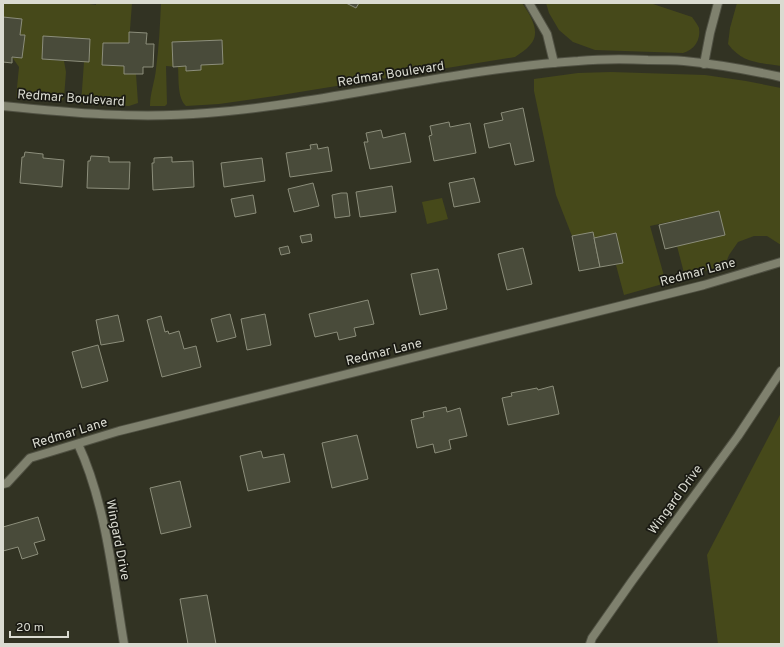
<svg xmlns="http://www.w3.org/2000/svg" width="784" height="647" font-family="Overpass,sans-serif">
<rect width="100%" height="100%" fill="#323323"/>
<g fill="#46491a">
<path d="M 3,3 L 83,3 L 96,5 L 96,3 L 132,3 L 129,43 L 103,43 L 102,65 L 124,66 L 124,74 L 136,74 L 138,103 L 129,106 L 81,104 L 84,62 L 43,37 L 42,59 L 64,61 L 66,72 L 64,98 L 62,101 L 56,102 L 16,98 L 19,67 L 12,57 L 22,58 L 25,35 L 20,35 L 22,19 L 3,17 Z"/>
<path d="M 161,3 L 346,3 L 356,8 L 359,3 L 522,3 C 530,14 542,33 530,45 C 526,50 520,53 515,57 L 275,96 L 219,104 L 186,106 C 177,98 179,78 178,67 L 166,66 L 167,104 L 165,106 L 150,106 C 150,93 155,81 156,69 C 159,47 160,25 161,3 Z"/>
<path d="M 546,3 L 650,3 L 692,17 C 694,20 698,25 699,28 C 701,40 694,50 683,53 L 595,50 L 573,42 L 559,30 L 549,13 Z"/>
<path d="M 737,3 L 781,3 L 781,66 C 759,62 743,64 728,44 L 730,28 Z"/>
<path d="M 611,72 L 705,75 L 746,81 L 781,88 L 781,245 L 767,236 L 754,236 L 738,242 L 729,255 L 725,265 L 687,276 L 684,273 L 677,246 L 725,235 L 719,211 L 650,226 L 666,283 L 624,295 L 616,265 L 623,263 L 616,233 L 594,238 L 572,236 L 556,195 L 534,91 L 534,79 L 578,73 Z"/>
<path d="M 442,198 L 448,219 L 427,224 L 422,202 Z"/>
<path d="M 781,413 L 781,644 L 718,644 L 707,555 Z"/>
</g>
<g fill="#494b3a" stroke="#8c8e7b">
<path d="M 346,3 L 359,3 L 356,8 Z"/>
<path d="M 3,17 L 22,19 L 20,35 L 25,35 L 22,58 L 12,57 L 12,63 L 3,62 Z"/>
<path d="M 129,32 L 147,33 L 146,44 L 154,44 L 153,67 L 143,67 L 143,74 L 124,74 L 124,66 L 102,65 L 103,43 L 129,43 Z"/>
<path d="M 43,36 L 90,39 L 89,62 L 42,59 Z"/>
<path d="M 222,40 L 223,64 L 201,65 L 201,70 L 186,71 L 186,66 L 173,67 L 172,42 Z"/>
<path d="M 523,108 L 534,161 L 515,165 L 510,143 L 489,148 L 484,124 L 503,120 L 501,113 Z"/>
<path d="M 449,122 L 450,127 L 470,123 L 476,153 L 434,161 L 429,136 L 432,135 L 430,126 Z"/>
<path d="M 381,130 L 383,138 L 405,133 L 411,162 L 370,169 L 364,142 L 368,142 L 366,133 Z"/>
<path d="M 317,144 L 318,149 L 328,147 L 332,171 L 290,177 L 286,153 L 311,149 L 310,145 Z"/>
<path d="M 25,152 L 43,154 L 43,158 L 64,160 L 62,187 L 20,183 L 22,157 L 24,157 Z"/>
<path d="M 91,156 L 109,157 L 109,162 L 130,162 L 129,189 L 87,188 L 88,161 L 90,161 Z"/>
<path d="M 172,157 L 172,162 L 193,161 L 194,187 L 153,190 L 152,163 L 154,163 L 154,158 Z"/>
<path d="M 262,158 L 265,181 L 224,187 L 221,163 Z"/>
<path d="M 474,178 L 480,202 L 454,207 L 449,183 Z"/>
<path d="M 313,183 L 319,206 L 294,212 L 288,189 Z"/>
<path d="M 392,186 L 396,212 L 360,217 L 356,192 Z"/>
<path d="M 341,193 L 347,193 L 350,216 L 335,218 L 332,195 Z"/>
<path d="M 253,195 L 256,213 L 235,217 L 231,199 Z"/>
<path d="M 719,211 L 725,235 L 665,249 L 659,225 Z"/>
<path d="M 593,232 L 600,267 L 579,271 L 572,236 Z"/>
<path d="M 616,233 L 623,263 L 600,267 L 594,238 Z"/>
<path d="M 311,234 L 312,241 L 302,243 L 300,236 Z"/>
<path d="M 288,246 L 290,253 L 281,255 L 279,248 Z"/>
<path d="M 523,248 L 532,284 L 507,290 L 498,254 Z"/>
<path d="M 438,269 L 447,309 L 420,315 L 411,274 Z"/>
<path d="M 368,300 L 374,324 L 354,328 L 356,336 L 339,340 L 337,332 L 315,337 L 309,314 Z"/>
<path d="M 230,314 L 236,337 L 217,342 L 211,319 Z"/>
<path d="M 265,314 L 271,345 L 247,350 L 241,319 Z"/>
<path d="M 118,315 L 124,341 L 101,345 L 96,320 Z"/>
<path d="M 161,316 L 165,332 L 168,331 L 169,334 L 179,331 L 184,349 L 196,346 L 201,367 L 162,377 L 147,320 Z"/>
<path d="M 98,345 L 108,381 L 82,388 L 72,352 Z"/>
<path d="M 553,386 L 559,414 L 508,425 L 502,398 L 512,396 L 511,393 L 537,388 L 538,390 Z"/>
<path d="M 446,407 L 447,412 L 460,408 L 467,436 L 449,440 L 451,449 L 435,453 L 433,444 L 417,448 L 411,420 L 424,417 L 423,412 Z"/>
<path d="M 357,435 L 368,479 L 332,488 L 322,443 Z"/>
<path d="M 261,451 L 263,458 L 284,454 L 290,482 L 248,491 L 240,456 Z"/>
<path d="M 180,481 L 191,527 L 161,534 L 150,488 Z"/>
<path d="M 38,517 L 45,540 L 34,543 L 38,554 L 22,559 L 18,547 L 3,551 L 3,527 Z"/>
<path d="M 207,595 L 216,644 L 188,644 L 180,599 Z"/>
</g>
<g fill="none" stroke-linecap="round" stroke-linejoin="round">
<g stroke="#505143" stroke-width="10">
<path id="lane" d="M 704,64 L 710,33 L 718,3"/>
</g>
<g stroke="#505143" stroke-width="10">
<g id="street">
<path d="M 529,3 L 547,34 L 554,63"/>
<path d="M 3,106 C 71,113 139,119 207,113 C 332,103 453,69 578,61 C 601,59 625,59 648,60 C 660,60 672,60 684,61 C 716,64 749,70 781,77"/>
<path d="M 78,444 C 106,504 113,579 124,644"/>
<path d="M 3,484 L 7,483 L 30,458 L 119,431 L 704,285 L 781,262"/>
<path d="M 590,644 L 592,638 L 632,581 L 738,436 L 781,371"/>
</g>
</g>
<use href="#lane" stroke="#7f816e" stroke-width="8"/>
<use href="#street" stroke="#7f816e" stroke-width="8"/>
</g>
<g text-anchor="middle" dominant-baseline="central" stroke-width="3.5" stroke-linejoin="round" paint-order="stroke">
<g font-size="13" fill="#dadbd1" stroke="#1a1a13">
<text transform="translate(391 75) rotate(-9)">Redmar Boulevard</text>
<text transform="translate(71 99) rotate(4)">Redmar Boulevard</text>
<text transform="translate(698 273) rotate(-15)">Redmar Lane</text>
<text transform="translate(384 353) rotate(-14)">Redmar Lane</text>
<text transform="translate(70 434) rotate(-17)">Redmar Lane</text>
<text transform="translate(676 500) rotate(-54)">Wingard Drive</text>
<text transform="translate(117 540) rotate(79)">Wingard Drive</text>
</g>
</g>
<rect width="784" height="647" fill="none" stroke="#dadbd1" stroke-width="8"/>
<path d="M10 631v6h58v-6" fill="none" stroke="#dadbd1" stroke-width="2"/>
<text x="16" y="631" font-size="12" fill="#dadbd1" stroke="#1a1a13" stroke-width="3" paint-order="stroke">20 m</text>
</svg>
